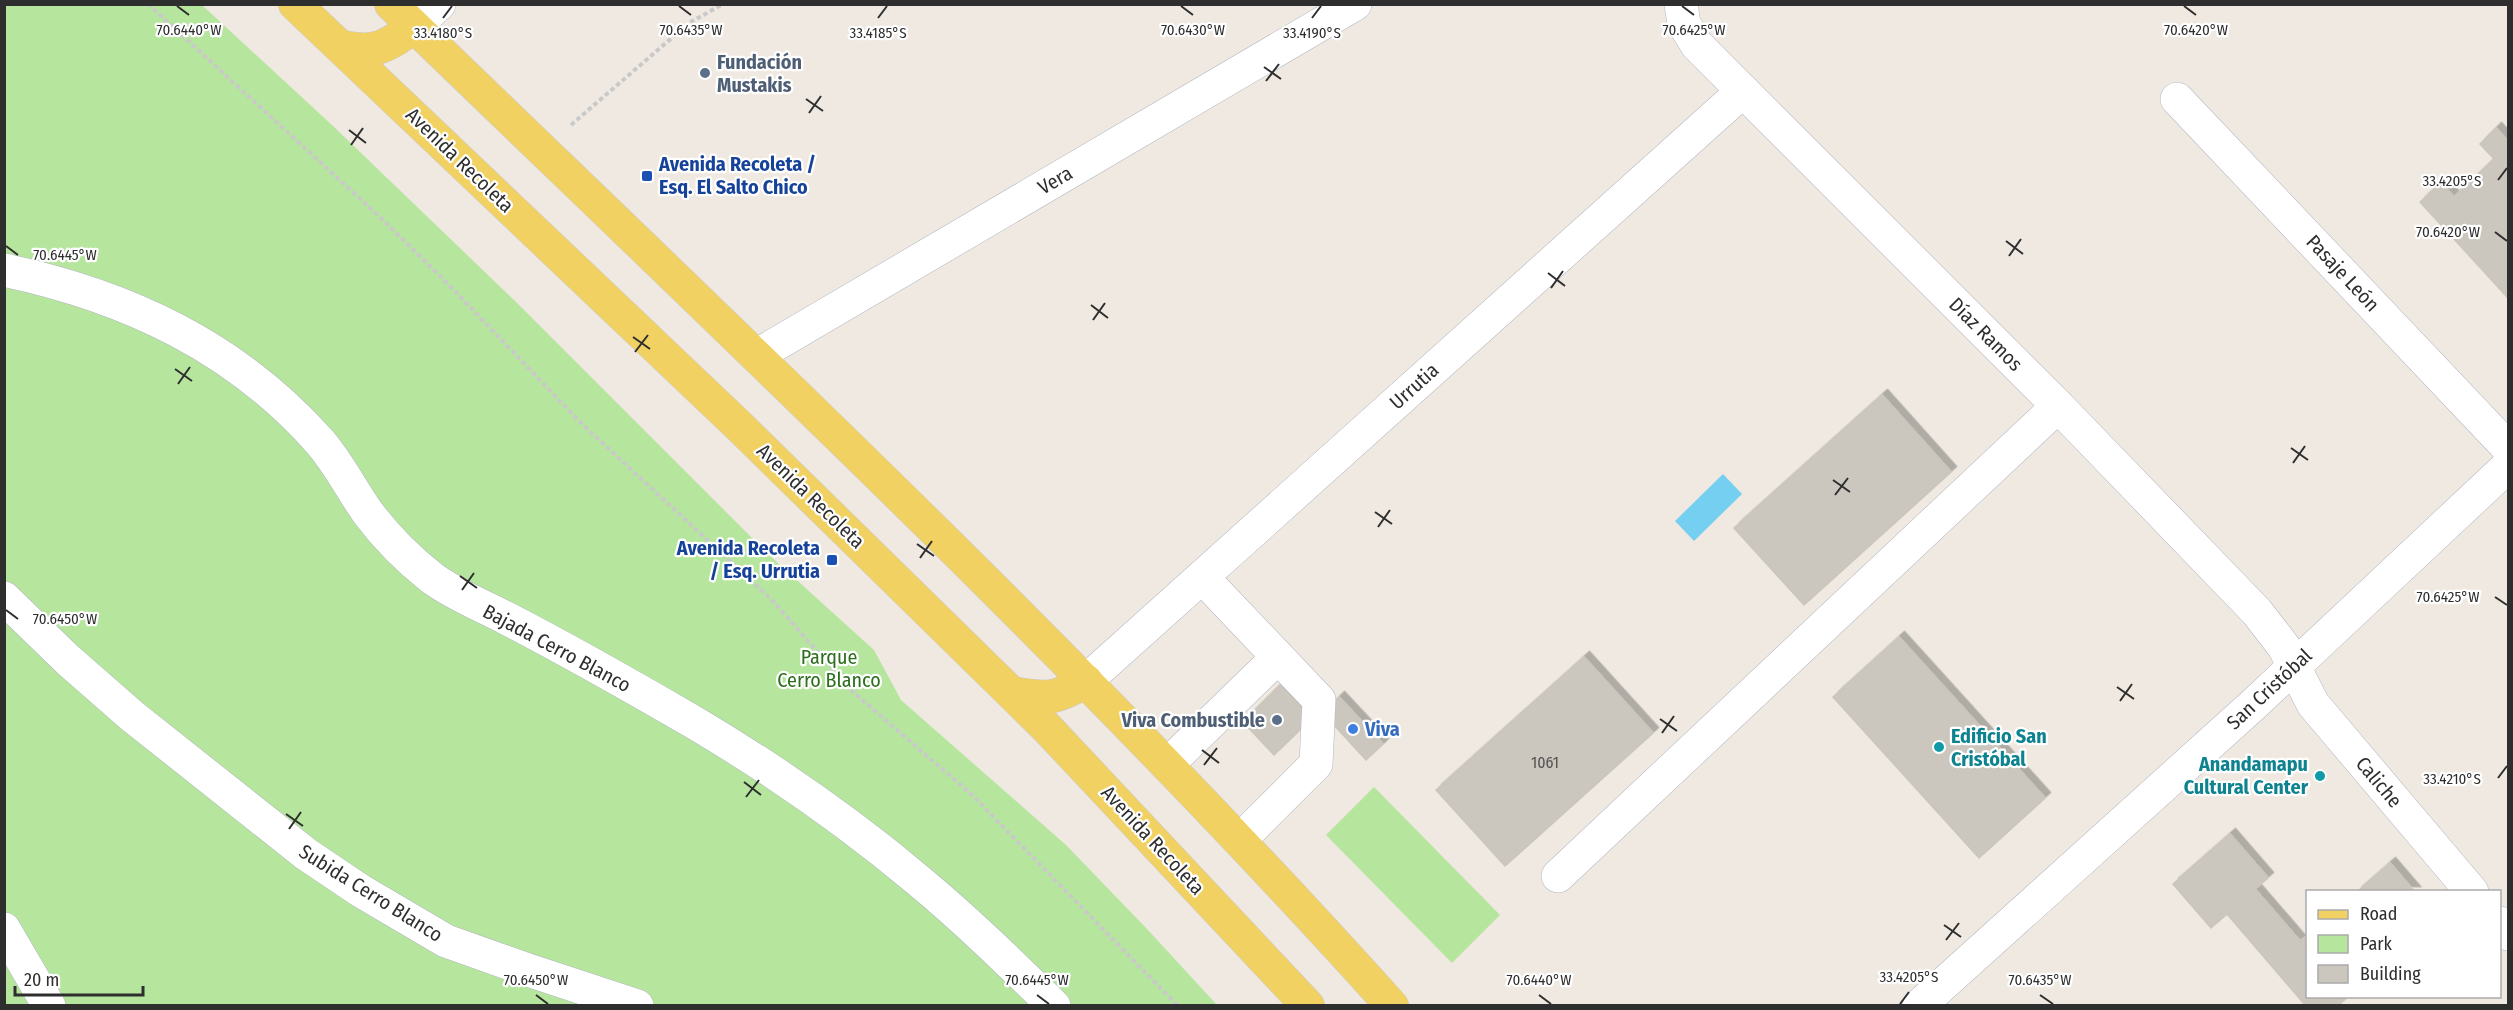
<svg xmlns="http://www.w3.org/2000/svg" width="2513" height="1010" font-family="'Fira Sans Condensed',sans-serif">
<defs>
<filter id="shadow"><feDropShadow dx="5.5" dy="-5.5" stdDeviation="0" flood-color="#0004"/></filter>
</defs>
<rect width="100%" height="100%" fill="#efe9e1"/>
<g fill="#b6e59e">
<path d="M 5,4 L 202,5 L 333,126 L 515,301 L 769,555 L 874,650 L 901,700 L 1066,845 L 1148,930 L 1217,1005 L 5,1006 Z"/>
<path d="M 1374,787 L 1500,915 L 1452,963 L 1326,835 Z"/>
</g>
<path fill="#75cff0" d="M 1723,474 L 1742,494 L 1694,541 L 1675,521 Z"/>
<g fill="#cbc7bf" stroke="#cbc5ba" stroke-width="1.5" filter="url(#shadow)">
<path d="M 2496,128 L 2508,141 L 2508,298 L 2420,202 L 2441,183 L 2454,197 L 2494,159 L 2480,144 Z"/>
<path d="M 1882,395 L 1951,472 L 1804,605 L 1734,528 Z"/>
<path d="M 1899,637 L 2045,798 L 1979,858 L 1833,697 Z"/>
<path d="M 1584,657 L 1653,733 L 1505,866 L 1436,790 Z"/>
<path d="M 1280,685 L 1312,718 L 1274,755 L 1243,722 Z"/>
<path d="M 1339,697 L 1383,744 L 1366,760 L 1323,713 Z"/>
<path d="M 2230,834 L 2268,878 L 2255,889 L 2300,941 L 2308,935 L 2308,996 L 2348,996 L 2338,1006 L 2306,1006 L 2227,914 L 2211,928 L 2173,884 Z"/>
<path d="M 2390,863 L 2415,892 L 2357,892 Z"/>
</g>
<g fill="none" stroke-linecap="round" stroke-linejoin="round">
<g stroke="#b4b7c1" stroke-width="34">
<g id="minor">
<path d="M 1681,4 L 1684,24 L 1697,45 L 2058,406 L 2257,612 L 2284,647 L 2313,704 L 2472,892"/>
<path d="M 414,27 L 439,4"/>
<path d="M 2177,99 L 2508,448"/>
<path d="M 4,270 C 127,296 236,347 320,442 C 339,464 351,489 368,513 C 386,537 408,559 432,578 C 455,595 481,605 506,618 C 570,651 633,687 695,723 C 774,770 849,822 919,881 C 966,920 1010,963 1054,1006"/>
<path d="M 756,356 L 1355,4"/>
<path d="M 1202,577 L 1319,700 L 1316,764 L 1240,840"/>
<path d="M 4,598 L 68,660 L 132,716 L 306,854 L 361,891 L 446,941 L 528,970 L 637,1006"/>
<path d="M 1086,681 L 1743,91"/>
<path d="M 1167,765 L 1278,657"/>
<path d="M 1558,876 L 2058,406"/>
<path d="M 2500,923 L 2508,934"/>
<path d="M 4,929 L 49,1006"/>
<path d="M 1919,1006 L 2253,705 L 2508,466"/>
</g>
</g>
<g stroke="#c9c9c9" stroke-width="34">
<g id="major">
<path d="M 295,4 L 738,425 L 1047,728 L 1308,1006"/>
<path d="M 391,4 C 730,332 1076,655 1392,1006"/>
<path d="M 342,47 C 376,54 387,46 414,27"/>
<path d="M 1012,693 C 1047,699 1055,700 1086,681"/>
</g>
</g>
<g stroke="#c9c9c9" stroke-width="4" stroke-dasharray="4.5 3" stroke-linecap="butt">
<path d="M 148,4 L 382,219 L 446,282 L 583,425 L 771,599 L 854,693 L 970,793 L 1178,1006"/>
<path d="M 571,125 L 689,23 L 723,4"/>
</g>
<use href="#minor" stroke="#fff" stroke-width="33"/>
<use href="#major" stroke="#f2d163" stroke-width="33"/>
</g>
<path fill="none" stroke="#2e2e2e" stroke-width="2" d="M 177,6 L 189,15M 679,6 L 691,15M 1181,6 L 1193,15M 1682,6 L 1694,15M 2184,6 L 2196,15M 443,18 L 452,6M 878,18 L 887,6M 1312,18 L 1321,6M 1264,67 L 1281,79M 1266,81 L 1279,64M 806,99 L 823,111M 809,113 L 821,96M 349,130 L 366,143M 351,145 L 363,128M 2498,180 L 2507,168M 2495,232 L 2507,241M 2006,241 L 2023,254M 6,246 L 18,255M 2009,256 L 2021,239M 1548,273 L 1565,286M 1551,288 L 1563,271M 1091,305 L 1108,318M 1093,320 L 1105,303M 633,337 L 650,349M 635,352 L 648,335M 175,369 L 192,381M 178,384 L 190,367M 2291,448 L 2308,460M 2293,463 L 2305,446M 1833,480 L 1850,492M 1835,495 L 1848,478M 1375,512 L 1392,524M 1378,527 L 1390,510M 917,544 L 934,556M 920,558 L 932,541M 460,576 L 477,588M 462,590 L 474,573M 2495,597 L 2507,605M 6,610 L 18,619M 2117,687 L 2134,699M 2120,701 L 2132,684M 1660,719 L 1677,731M 1662,733 L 1674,716M 1202,750 L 1219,763M 1204,765 L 1217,748M 2498,778 L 2507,766M 744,782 L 761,795M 746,797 L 759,780M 286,814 L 303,826M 289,829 L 301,812M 1944,925 L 1961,937M 1946,940 L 1959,923M 536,995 L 548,1004M 1037,995 L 1049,1004M 1539,995 L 1551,1004M 2040,995 L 2053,1004M 1900,1004 L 1909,992"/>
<g fill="#5c6f8a" stroke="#fff" stroke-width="2">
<circle cx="705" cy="73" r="6"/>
<circle cx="1277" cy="720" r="6"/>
</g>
<g fill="#1a4fb4" stroke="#fff" stroke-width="2">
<rect x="641" y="170" width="12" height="12" rx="3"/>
<rect x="826" y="554" width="12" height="12" rx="3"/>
</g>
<circle fill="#3f7fe0" stroke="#fff" stroke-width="2" cx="1353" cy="729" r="6"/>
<g fill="#0f9aa8" stroke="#fff" stroke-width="2">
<circle cx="1939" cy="747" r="6"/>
<circle cx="2320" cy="776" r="6"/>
</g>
<g text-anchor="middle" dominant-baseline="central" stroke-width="4.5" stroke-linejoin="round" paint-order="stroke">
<g font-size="16" fill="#555452">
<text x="1545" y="762">1061</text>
</g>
<g font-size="20" font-weight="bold" fill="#4e5e75" stroke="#fff" text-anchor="start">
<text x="717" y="62">Fundación<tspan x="717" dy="23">Mustakis</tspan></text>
<text x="1265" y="720" text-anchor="end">Viva Combustible</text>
</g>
<g font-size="20" fill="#2e2e2e" stroke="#fff">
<text transform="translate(460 160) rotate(44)">Avenida Recoleta</text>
<text transform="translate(1055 180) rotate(-30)">Vera</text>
<text transform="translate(2343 273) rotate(47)">Pasaje León</text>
<text transform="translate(1986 334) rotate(45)">Díaz Ramos</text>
<text transform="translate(1414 386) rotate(-42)">Urrutia</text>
<text transform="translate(811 496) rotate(44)">Avenida Recoleta</text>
<text transform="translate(557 648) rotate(28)">Bajada Cerro Blanco</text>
<text transform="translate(2269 689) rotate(-43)">San Cristóbal</text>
<text transform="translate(2379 782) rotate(50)">Caliche</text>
<text transform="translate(1153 840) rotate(47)">Avenida Recoleta</text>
<text transform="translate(371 893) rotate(32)">Subida Cerro Blanco</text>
</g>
<g font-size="20" font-weight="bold" fill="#164399" stroke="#fff" text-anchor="start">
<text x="659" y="164">Avenida Recoleta /<tspan x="659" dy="23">Esq. El Salto Chico</tspan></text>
<text x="820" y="548" text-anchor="end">Avenida Recoleta<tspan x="820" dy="23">/ Esq. Urrutia</tspan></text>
</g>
<g font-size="20" fill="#2c6e1b" stroke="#fff">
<text x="829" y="657">Parque<tspan x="829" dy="23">Cerro Blanco</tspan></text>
</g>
<g font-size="20" font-weight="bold" fill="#366cbe" stroke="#fff" text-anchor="start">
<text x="1365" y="729">Viva</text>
</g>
<g font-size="20" font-weight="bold" fill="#0d838f" stroke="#fff" text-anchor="start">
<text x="1951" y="736">Edificio San<tspan x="1951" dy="23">Cristóbal</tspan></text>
<text x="2308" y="764" text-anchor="end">Anandamapu<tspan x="2308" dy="23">Cultural Center</tspan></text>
</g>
</g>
<g font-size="15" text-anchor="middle" fill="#2e2e2e" stroke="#fff" stroke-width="4.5" stroke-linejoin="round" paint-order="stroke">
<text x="1694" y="35">70.6425°W</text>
<text x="2196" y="35">70.6420°W</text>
<text x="189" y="35">70.6440°W</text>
<text x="691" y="35">70.6435°W</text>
<text x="1193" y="35">70.6430°W</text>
<text x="443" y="38">33.4180°S</text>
<text x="878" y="38">33.4185°S</text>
<text x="1312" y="38">33.4190°S</text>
<text x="2452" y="186">33.4205°S</text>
<text x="2448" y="237">70.6420°W</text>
<text x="65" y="260">70.6445°W</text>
<text x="2448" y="602">70.6425°W</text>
<text x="65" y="624">70.6450°W</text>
<text x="2452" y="784">33.4210°S</text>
<text x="1909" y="982">33.4205°S</text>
<text x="536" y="985">70.6450°W</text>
<text x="1037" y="985">70.6445°W</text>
<text x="1539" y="985">70.6440°W</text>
<text x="2040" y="985">70.6435°W</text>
</g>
<rect width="2513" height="1010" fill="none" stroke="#2e2e2e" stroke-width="12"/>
<rect x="2306" y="890" width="195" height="108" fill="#ffffff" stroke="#ababab" stroke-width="1.5"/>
<rect x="2318" y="910" width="30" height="9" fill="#f2d163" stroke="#ababab" stroke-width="1.5"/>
<text x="2360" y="920" font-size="18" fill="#2e2e2e">Road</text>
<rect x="2318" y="935" width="30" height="18" fill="#b6e59e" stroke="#ababab" stroke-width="1.5"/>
<text x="2360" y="950" font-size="18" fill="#2e2e2e">Park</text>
<rect x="2318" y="965" width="30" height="18" fill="#cbc7bf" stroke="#ababab" stroke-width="1.5"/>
<text x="2360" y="980" font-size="18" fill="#2e2e2e">Building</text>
<path d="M15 986v9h128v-9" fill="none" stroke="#2e2e2e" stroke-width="3"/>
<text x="24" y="986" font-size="18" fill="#2e2e2e" stroke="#ffffff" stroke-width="4.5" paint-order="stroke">20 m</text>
</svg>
